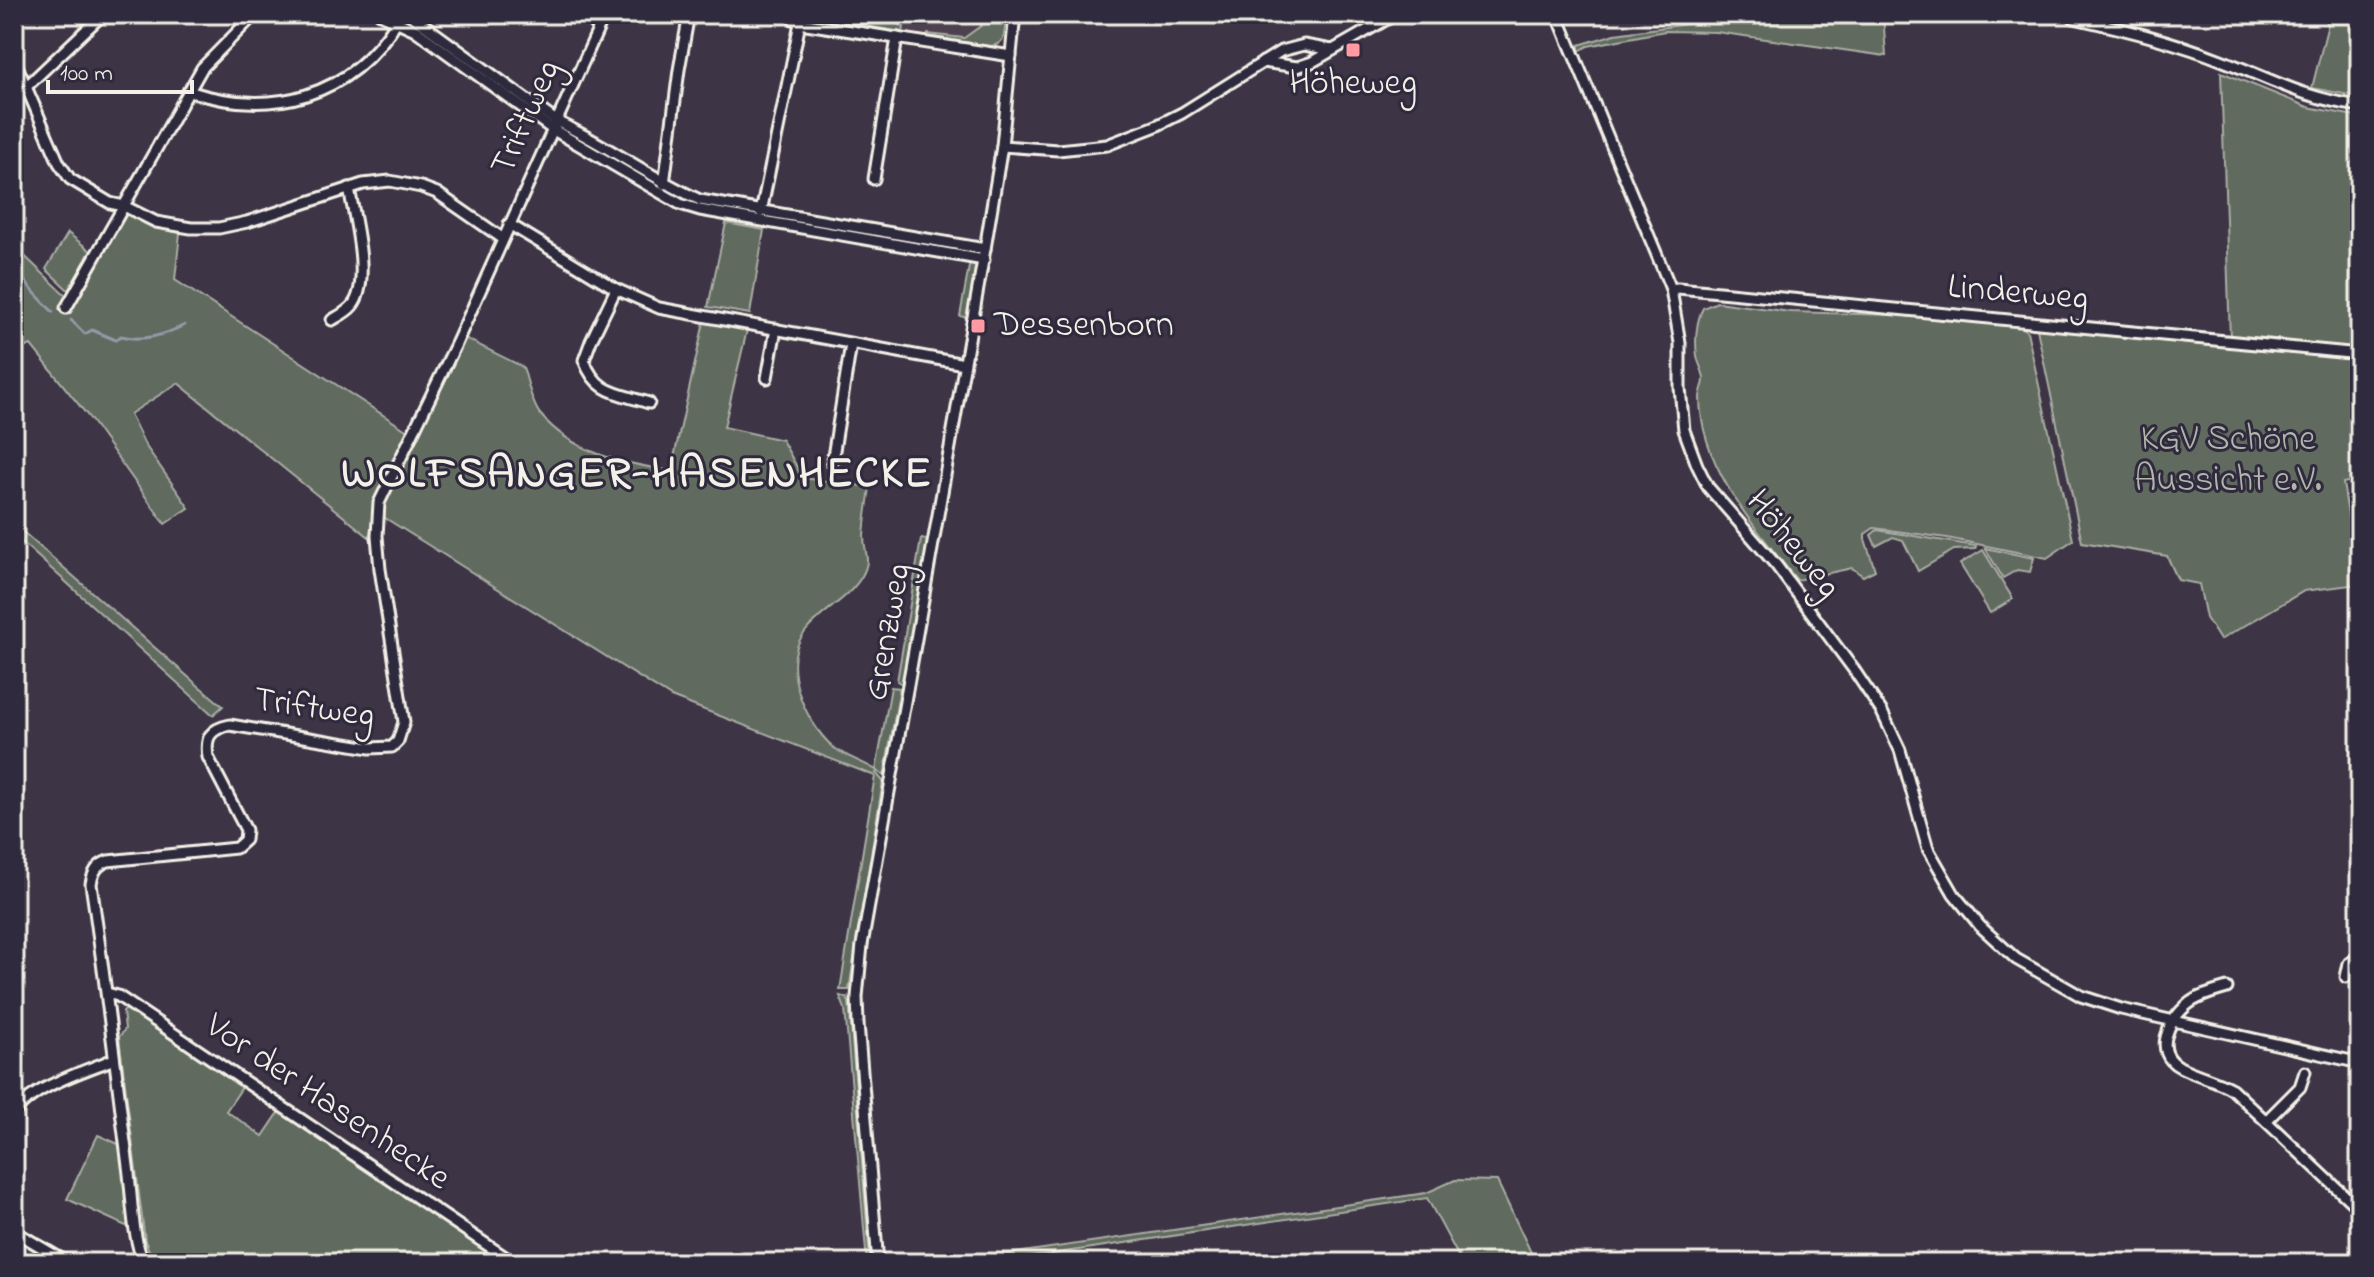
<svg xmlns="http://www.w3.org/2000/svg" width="2374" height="1277" font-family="'Indie Flower',sans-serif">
<rect width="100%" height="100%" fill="#3d3446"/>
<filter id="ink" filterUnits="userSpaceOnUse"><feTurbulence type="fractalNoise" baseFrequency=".0125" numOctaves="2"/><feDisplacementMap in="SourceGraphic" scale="16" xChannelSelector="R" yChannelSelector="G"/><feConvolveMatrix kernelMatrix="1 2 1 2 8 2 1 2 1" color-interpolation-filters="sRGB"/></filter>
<g filter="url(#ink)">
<path fill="#4e4050" d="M 800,14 L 1006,14 L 1003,41 L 1000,45 L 990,46 L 812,18 Z"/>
<g fill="#616b5f" stroke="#aaaea4" stroke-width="2">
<path d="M 848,14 L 874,20 L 876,15 L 904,27 L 903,32 L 846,23 Z"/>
<path d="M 980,14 L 1006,14 C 1004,29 1008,45 990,46 L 927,36 L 928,34 L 964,38 L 982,25 Z"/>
<path d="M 1759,14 L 1883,14 L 1886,56 L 1716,32 L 1665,31 L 1588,46 L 1579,51 L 1579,45 L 1615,34 Z"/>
<path d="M 2322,14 L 2360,14 L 2360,97 L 2312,88 L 2328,24 Z"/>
<path d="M 2221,72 L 2308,107 L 2360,117 L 2360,351 L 2230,339 Z"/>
<path d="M 127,213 L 153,226 L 180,233 L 175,280 L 417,437 L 463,337 L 523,367 C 528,381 531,403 540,414 C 573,454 623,463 671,471 L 704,322 L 747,330 L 724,427 L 782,440 L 803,478 L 870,487 C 868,503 865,520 864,536 C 864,554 872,558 862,576 C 848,600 821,611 805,632 C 779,665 805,722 833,747 C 844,756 863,762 876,770 L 891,687 L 900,688 L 884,776 L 877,771 L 876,773 L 883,781 L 849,990 L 840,990 L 875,776 L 671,697 L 385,518 L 373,519 L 369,537 L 178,383 L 130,414 L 145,445 L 189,508 L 165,524 L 88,416 L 31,345 L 14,352 L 14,342 L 16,340 L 14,338 L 14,246 L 75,304 Z"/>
<path d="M 726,223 L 764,230 L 750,314 L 708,307 Z"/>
<path d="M 68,233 L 92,252 L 68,290 L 46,269 Z"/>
<path d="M 970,261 L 976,265 L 976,270 L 968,318 L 960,316 Z"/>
<path d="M 1717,302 L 1790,312 L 1894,315 L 2020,326 L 2027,331 L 2073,540 L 2047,558 L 1947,538 L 1874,528 L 1865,534 L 1865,539 L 1875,570 L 1863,576 L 1852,568 L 1797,580 C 1756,529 1700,467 1700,397 C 1700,391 1704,386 1704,380 C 1704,371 1698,364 1697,356 C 1695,341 1696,321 1703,308 Z"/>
<path d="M 2037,329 L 2360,360 L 2360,479 L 2343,483 L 2359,584 L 2304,591 L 2220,640 L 2206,618 L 2199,584 L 2178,580 L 2167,556 L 2082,542 Z"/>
<path d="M 14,524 L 194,682 L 223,706 L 213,715 L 14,535 Z"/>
<path d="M 1877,530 L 1976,546 L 1975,549 L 1954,550 L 1918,571 L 1903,540 L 1893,537 L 1876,546 L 1871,535 Z"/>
<path d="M 921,539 L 929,540 L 902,684 L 897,681 Z"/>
<path d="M 1985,548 L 2034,558 L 2030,572 L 2017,570 L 2003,578 Z"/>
<path d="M 1983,550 L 2013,599 L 1990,613 L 1960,564 Z"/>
<path d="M 840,996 L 847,998 L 849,1002 L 870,1263 L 867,1263 L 845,1009 Z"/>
<path d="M 127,1008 L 243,1086 L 226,1111 L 263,1136 L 280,1111 L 506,1263 L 154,1263 L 145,1241 L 119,1037 L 125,1029 L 123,1012 Z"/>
<path d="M 98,1135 L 123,1146 L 131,1221 L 126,1226 L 67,1199 Z"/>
<path d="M 1455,1180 L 1497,1181 L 1536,1263 L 1462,1263 L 1427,1198 L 991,1263 L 947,1263 L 1426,1193 Z"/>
</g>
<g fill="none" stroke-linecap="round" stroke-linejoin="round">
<g stroke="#939aa7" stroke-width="3">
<path d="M 14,267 C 25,283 39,298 53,312"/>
<path d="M 71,320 L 85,334 L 92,330 L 116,340 L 121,336 C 144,342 164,335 185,325"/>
</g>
<g stroke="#f4f1e8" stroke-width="15">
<g id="minor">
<path d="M 380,14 L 415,30 L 552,129 L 680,204 L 700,210 L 984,260"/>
<path d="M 409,14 L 556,121 C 606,144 650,178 700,200 L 985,249"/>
<path d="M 582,14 L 599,26"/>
<path d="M 785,14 L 800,23 L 1011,56"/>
<path d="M 1557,14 L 1671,289 L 1680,343 L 1680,388 L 1684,430 L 1697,465 L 1708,487 L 1776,565 L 1854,670 L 1882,712 L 1900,750 L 1928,849 L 1954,894 L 1980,926 L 2016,959 L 2081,996 L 2121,1009 L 2360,1063"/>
<path d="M 2073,14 L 2074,18 C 2124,29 2173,41 2221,60 C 2271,79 2305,99 2360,106"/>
<path d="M 14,59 L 59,163 L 70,179 L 110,203 L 124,206 L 156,222 L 191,228 L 219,228 L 247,222 L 363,184 L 390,181 L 421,187 L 437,193 L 502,238"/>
<path d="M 1263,62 L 1297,67 L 1312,62 L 1396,14"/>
<path d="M 26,87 L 103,14"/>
<path d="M 188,91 C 272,118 350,98 397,21"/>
<path d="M 1002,146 L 1058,150 L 1107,145 L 1156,126 L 1182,113 L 1281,51 L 1304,45 L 1332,50"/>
<path d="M 874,179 L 897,38"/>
<path d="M 664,184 L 679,70 L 689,14"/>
<path d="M 761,212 L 800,23"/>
<path d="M 509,224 L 616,289 L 659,308 L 964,364"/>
<path d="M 616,289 L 591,341 L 584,360 C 596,394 618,393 649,403"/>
<path d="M 1671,289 L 1678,288 L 2360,354"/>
<path d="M 66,308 L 202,68 L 255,14"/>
<path d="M 332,320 C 339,316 347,312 352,306 C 372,283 354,216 349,188"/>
<path d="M 767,378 L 776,329"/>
<path d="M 832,463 L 851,344"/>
<path d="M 2346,977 L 2349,963 L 2360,958"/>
<path d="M 2227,988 C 2214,992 2197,996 2187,1005 C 2169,1021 2152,1052 2180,1067 C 2197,1076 2215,1079 2232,1089 L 2360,1210"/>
<path d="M 107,993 L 118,996 L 514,1263"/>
<path d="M 14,1114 C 31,1087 85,1071 114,1059"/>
<path d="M 2266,1121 L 2300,1087 L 2305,1072"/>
<path d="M 14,1231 L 68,1263"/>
<path d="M 144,1263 C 132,1239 132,1193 128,1166 C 116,1072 105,977 91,884 C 93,872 97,865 108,861 L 236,848 L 245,840 L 246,830 L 208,757 C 205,737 210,729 230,725 L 370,748 L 392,747 L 398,741 L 404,722 L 380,569 L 377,536 L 379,503 L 457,342 L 605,14"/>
<path d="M 878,1263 L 858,1023 L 857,997 L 862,945 L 985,249 L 1002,146 L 1015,14"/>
</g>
</g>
<use href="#minor" stroke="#2f2a3d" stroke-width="9"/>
</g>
</g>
<g fill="#ff9aa2" stroke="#2f2a3d" stroke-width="3">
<rect x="1345" y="42" width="16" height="16" rx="4"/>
<rect x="970" y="318" width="16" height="16" rx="4"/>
</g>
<g text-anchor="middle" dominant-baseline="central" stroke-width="6" stroke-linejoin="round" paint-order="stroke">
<g font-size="36" fill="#f4f1e8" stroke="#2f2a3d">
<text x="1353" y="84">Höheweg</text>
<text x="994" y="326" text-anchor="start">Dessenborn</text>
</g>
<g font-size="36" fill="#f4f1e8" stroke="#2f2a3d">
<text transform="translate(527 118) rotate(-66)">Triftweg</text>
<text transform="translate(2018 294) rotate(5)">Linderweg</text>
<text transform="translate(1792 545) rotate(51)">Höheweg</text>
<text transform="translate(889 632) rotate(-80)">Grenzweg</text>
<text transform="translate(314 709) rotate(8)">Triftweg</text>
<text transform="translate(327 1103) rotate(34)">Vor der Hasenhecke</text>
</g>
<g font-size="36" fill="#b2b5aa" stroke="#2f2a3d">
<text x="2228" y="440">KGV Schöne<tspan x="2228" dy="41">Aussicht e.V.</tspan></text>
</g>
<g font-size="44" font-weight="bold" letter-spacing="2" fill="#f4f1e8" stroke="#2f2a3d">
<text x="637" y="475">WOLFSANGER-HASENHECKE</text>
</g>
</g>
<rect width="2374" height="1277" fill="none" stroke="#2f2a3d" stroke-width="48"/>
<rect x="24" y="24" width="2326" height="1229" fill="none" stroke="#f4f1e8" stroke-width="3" filter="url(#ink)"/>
<path d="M48 80v12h144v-12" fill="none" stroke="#f4f1e8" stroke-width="4"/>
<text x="60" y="80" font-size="24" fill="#f4f1e8" stroke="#2f2a3d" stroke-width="6" paint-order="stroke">100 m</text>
</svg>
